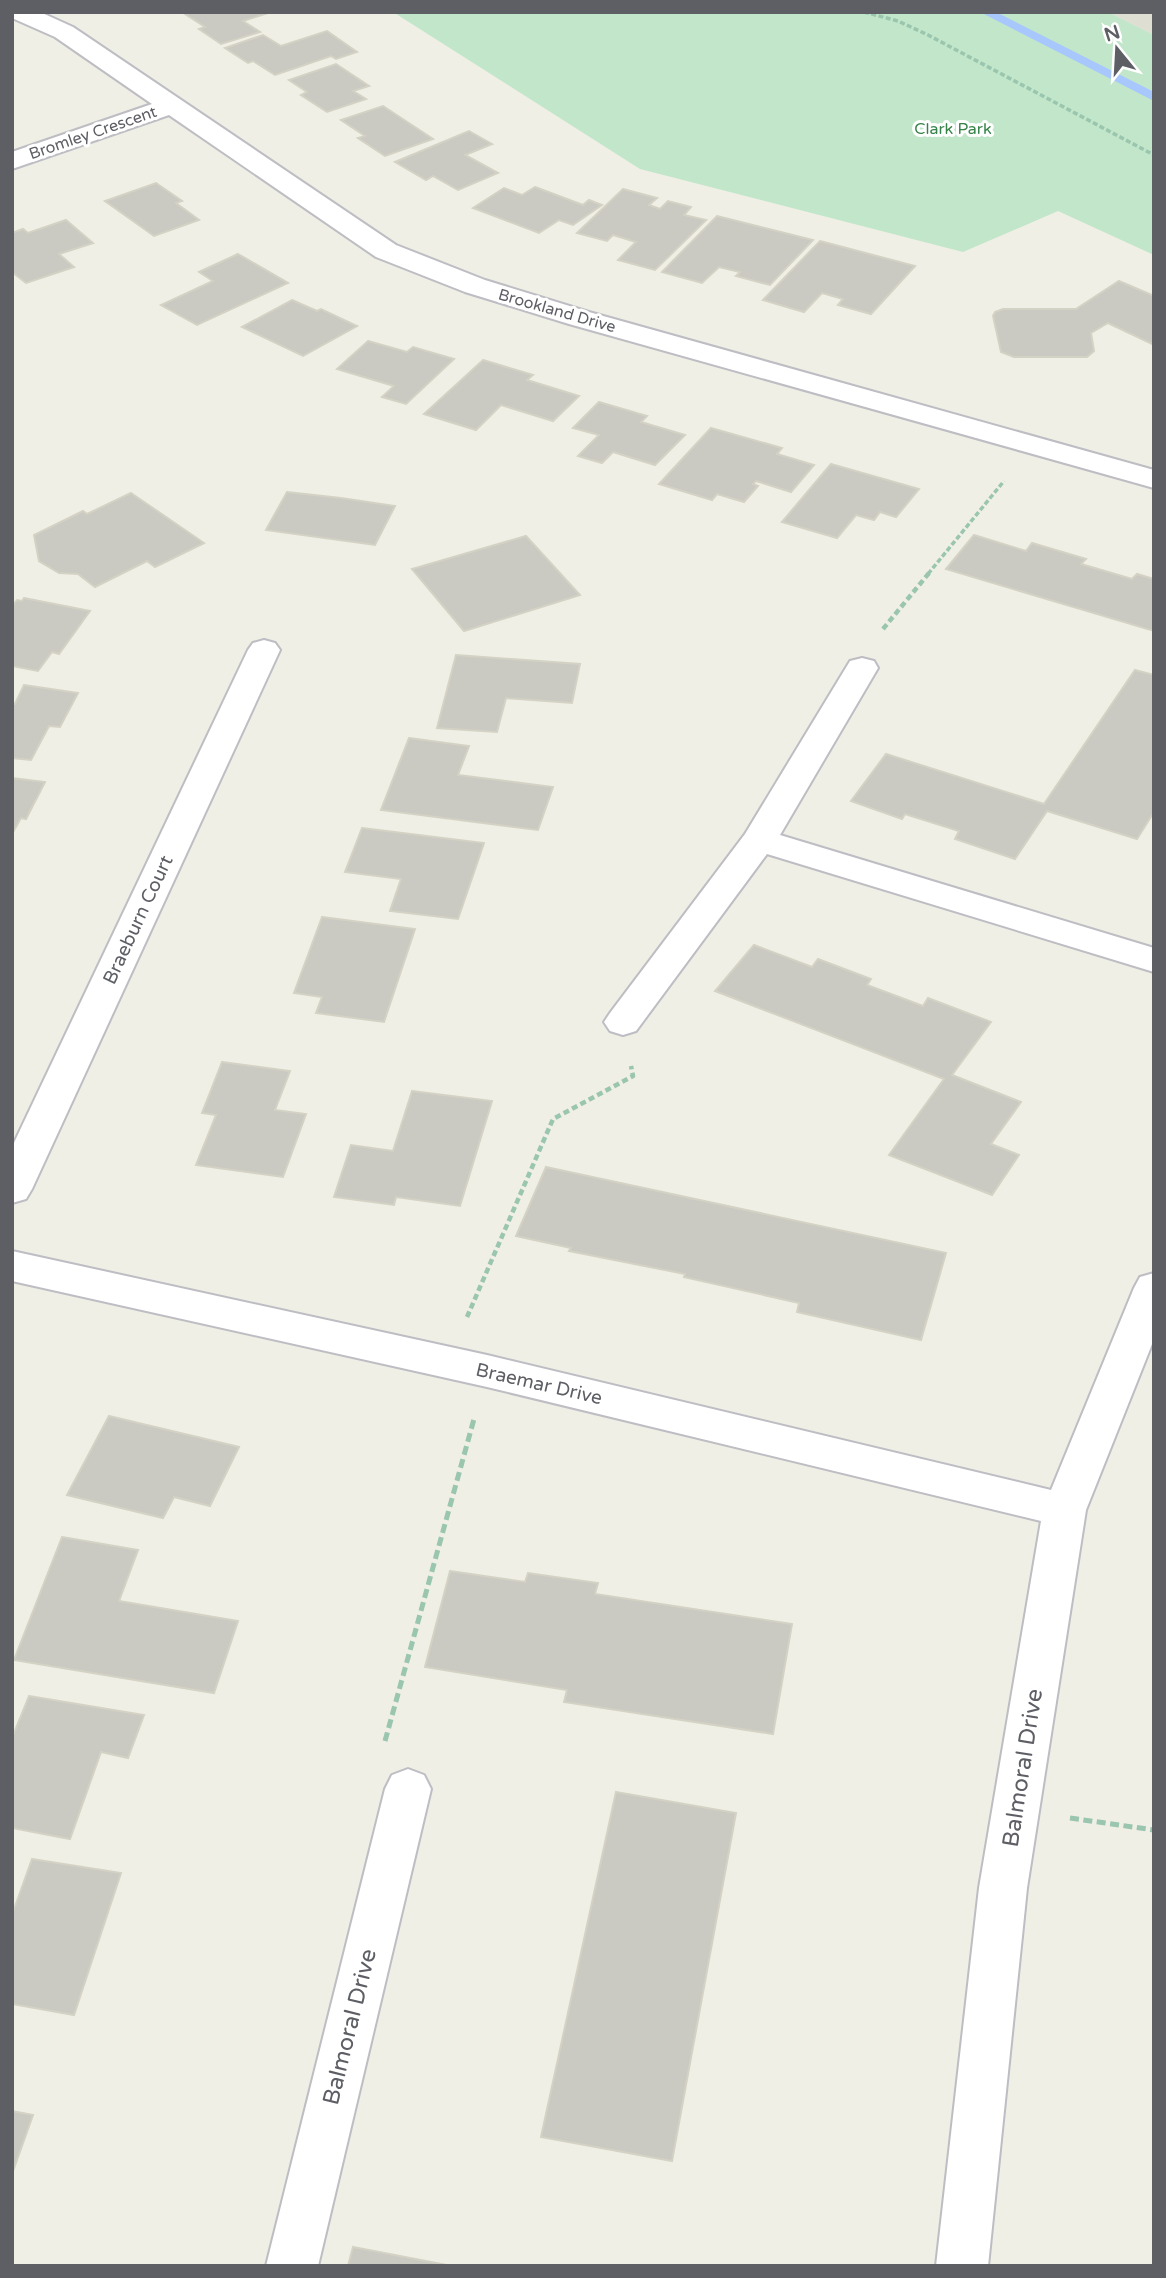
<svg xmlns="http://www.w3.org/2000/svg" width="1166" height="2278" font-family="'Varela Round',sans-serif">
<rect width="100%" height="100%" fill="#efefe5"/>
<path fill="#dfded3" d="M 1108,12 L 1154,12 L 1154,35 Z"/>
<path fill="#c2e6c9" d="M 393,12 L 1108,12 L 1154,35 L 1154,255 L 1058,211 L 963,252 L 640,169 Z"/>
<g fill="none" stroke-linecap="round" stroke-linejoin="round">
<path fill="#a7c7fd" fill-rule="evenodd" d="M 980,12 L 996,12 L 1154,92 L 1154,101 Z"/>
</g>
<g fill="#cac9c2" stroke="#d4d2c4" stroke-width="2">
<path d="M 190,12 L 271,12 L 243,21 L 260,32 L 221,44 L 199,29 L 205,27 L 185,14 Z"/>
<path d="M 327,31 L 357,52 L 336,59 L 331,56 L 275,75 L 253,61 L 248,63 L 225,48 L 263,35 L 281,46 Z"/>
<path d="M 336,64 L 369,86 L 353,91 L 366,99 L 327,112 L 301,95 L 307,92 L 289,80 Z"/>
<path d="M 383,106 L 433,139 L 385,156 L 358,138 L 365,136 L 341,120 Z"/>
<path d="M 469,131 L 492,144 L 465,155 L 498,173 L 458,190 L 433,176 L 426,180 L 395,162 Z"/>
<path d="M 156,183 L 182,201 L 176,203 L 199,220 L 154,236 L 105,201 Z"/>
<path d="M 535,187 L 583,205 L 589,200 L 602,205 L 573,225 L 559,220 L 539,233 L 473,208 L 504,188 L 522,195 Z"/>
<path d="M 623,189 L 657,198 L 649,205 L 660,209 L 668,201 L 691,207 L 684,215 L 706,220 L 655,270 L 618,260 L 636,242 L 613,235 L 607,241 L 577,233 Z"/>
<path d="M 717,216 L 813,240 L 770,285 L 736,276 L 740,272 L 719,267 L 702,283 L 662,272 Z"/>
<path d="M 66,220 L 93,243 L 59,254 L 74,267 L 26,283 L 12,272 L 12,233 L 23,229 L 28,233 Z"/>
<path d="M 820,241 L 915,266 L 871,314 L 838,305 L 843,299 L 822,293 L 804,312 L 763,300 Z"/>
<path d="M 238,254 L 288,283 L 197,325 L 161,305 L 213,281 L 199,272 Z"/>
<path d="M 1119,281 L 1154,296 L 1154,345 L 1108,323 L 1091,333 L 1094,351 L 1087,357 L 1014,357 L 1001,352 L 993,316 L 995,312 L 1003,309 L 1076,309 Z"/>
<path d="M 292,300 L 317,311 L 321,309 L 357,326 L 303,356 L 242,327 Z"/>
<path d="M 368,341 L 407,352 L 413,347 L 454,359 L 406,404 L 382,397 L 394,386 L 337,369 Z"/>
<path d="M 483,360 L 533,375 L 527,380 L 579,396 L 553,421 L 501,405 L 476,430 L 424,414 Z"/>
<path d="M 599,402 L 647,416 L 641,422 L 685,435 L 655,465 L 613,452 L 602,463 L 578,456 L 599,435 L 573,428 Z"/>
<path d="M 711,428 L 782,448 L 777,454 L 814,465 L 791,492 L 756,481 L 753,484 L 758,486 L 744,502 L 717,494 L 712,500 L 659,484 Z"/>
<path d="M 831,464 L 919,489 L 896,517 L 880,512 L 874,520 L 856,515 L 837,538 L 782,522 Z"/>
<path d="M 287,492 L 341,498 L 395,506 L 375,545 L 266,530 Z"/>
<path d="M 131,493 L 204,543 L 155,567 L 147,561 L 95,587 L 78,574 L 59,573 L 39,561 L 34,535 L 83,511 L 87,514 Z"/>
<path d="M 974,535 L 1026,551 L 1032,543 L 1086,559 L 1081,564 L 1132,579 L 1137,574 L 1154,579 L 1154,631 L 946,569 Z"/>
<path d="M 526,536 L 580,595 L 464,631 L 412,569 Z"/>
<path d="M 24,598 L 90,611 L 59,654 L 52,652 L 38,671 L 12,666 L 12,606 L 17,600 L 22,601 Z"/>
<path d="M 456,655 L 580,664 L 572,703 L 506,698 L 497,732 L 437,728 Z"/>
<path d="M 1135,670 L 1154,675 L 1154,812 L 1137,839 L 1047,811 L 1015,859 L 955,839 L 959,831 L 905,814 L 902,819 L 851,801 L 886,754 L 1044,804 Z"/>
<path d="M 24,685 L 78,693 L 60,727 L 49,726 L 31,760 L 12,758 L 12,703 L 15,704 Z"/>
<path d="M 409,738 L 469,746 L 458,775 L 553,787 L 538,830 L 381,810 Z"/>
<path d="M 12,778 L 45,782 L 26,819 L 21,818 L 12,834 Z"/>
<path d="M 362,828 L 484,843 L 458,919 L 390,911 L 401,879 L 345,872 Z"/>
<path d="M 322,917 L 415,929 L 384,1022 L 316,1013 L 322,997 L 294,993 Z"/>
<path d="M 754,945 L 812,967 L 818,959 L 871,979 L 867,985 L 923,1006 L 928,998 L 991,1022 L 952,1075 L 1021,1102 L 991,1144 L 1019,1155 L 992,1195 L 889,1155 L 944,1079 L 715,991 Z"/>
<path d="M 222,1062 L 290,1071 L 275,1110 L 306,1114 L 283,1177 L 196,1165 L 216,1115 L 202,1113 Z"/>
<path d="M 412,1091 L 492,1101 L 460,1206 L 396,1197 L 394,1205 L 334,1197 L 351,1145 L 393,1151 Z"/>
<path d="M 546,1167 L 946,1253 L 921,1340 L 797,1312 L 799,1303 L 684,1277 L 685,1274 L 569,1251 L 571,1248 L 516,1236 Z"/>
<path d="M 109,1416 L 239,1447 L 210,1506 L 174,1497 L 163,1518 L 67,1495 Z"/>
<path d="M 62,1537 L 138,1550 L 119,1601 L 238,1621 L 214,1693 L 14,1660 Z"/>
<path d="M 450,1571 L 525,1582 L 528,1573 L 598,1583 L 595,1594 L 792,1624 L 773,1734 L 564,1702 L 567,1690 L 425,1667 Z"/>
<path d="M 29,1696 L 144,1715 L 128,1758 L 101,1752 L 70,1839 L 12,1828 L 12,1738 Z"/>
<path d="M 616,1792 L 736,1813 L 672,2161 L 541,2137 Z"/>
<path d="M 32,1859 L 121,1873 L 74,2015 L 12,2004 L 12,1915 Z"/>
<path d="M 12,2111 L 33,2115 L 12,2174 Z"/>
<path d="M 353,2247 L 452,2266 L 348,2266 Z"/>
</g>
<g fill="none" stroke-linecap="round" stroke-linejoin="round">
<g stroke="#bdbdc3" stroke-width="4">
<g id="minor">
<path d="M 12,12 L 40,12 L 73,27 L 396,245 L 485,280 L 589,312 L 1154,470 L 1154,488 L 569,324 L 465,292 L 376,257 L 169,115 L 12,169 L 12,152 L 152,104 L 55,37 L 12,18 Z"/>
<path d="M 264,640 L 275,643 L 280,650 L 32,1189 L 26,1199 L 12,1203 L 12,1147 L 248,650 L 253,643 Z"/>
<path d="M 862,658 L 874,661 L 878,668 L 780,835 L 1154,948 L 1154,972 L 767,854 L 636,1031 L 623,1035 L 610,1031 L 604,1022 L 610,1013 L 745,834 L 850,661 Z"/>
<path d="M 12,1251 L 487,1355 L 1051,1490 L 1134,1288 L 1140,1277 L 1154,1273 L 1154,1339 L 1086,1510 L 1027,1888 L 988,2266 L 936,2266 L 979,1888 L 1041,1521 L 487,1387 L 12,1281 Z"/>
<path d="M 408,1769 L 424,1775 L 431,1789 L 318,2266 L 266,2266 L 385,1789 L 392,1775 Z"/>
</g>
</g>
<g stroke="#9ac5ae" stroke-width="3.5" stroke-dasharray="5 2.5" stroke-linecap="butt">
<path d="M 864,12 L 898,21 L 928,35 L 1154,155"/>
<path d="M 928,574 L 1004,481"/>
</g>
<g stroke="#9ac5ae" stroke-width="4.5" stroke-dasharray="6 3.5" stroke-linecap="butt">
<path d="M 883,629 L 929,573"/>
<path d="M 467,1317 L 553,1119 L 633,1076 L 631,1066"/>
</g>
<g stroke="#9ac5ae" stroke-width="5" stroke-dasharray="9 4.5" stroke-linecap="butt">
<path d="M 385,1741 L 474,1419"/>
<path d="M 1070,1818 L 1154,1830"/>
</g>
<use href="#minor" fill="#fff" fill-rule="evenodd"/>
</g>
<g text-anchor="middle" dominant-baseline="central" stroke-width="6" stroke-linejoin="round" paint-order="stroke">
<g font-size="16" fill="#368349" stroke="#fff">
<text x="953" y="129">Clark Park</text>
</g>
<g font-size="16" fill="#5d5f65" stroke="#fff">
<text transform="translate(93 133) rotate(-19)">Bromley Crescent</text>
<text transform="translate(557 311) rotate(16)">Brookland Drive</text>
</g>
<g font-size="19" fill="#5d5f65" stroke="#fff">
<text transform="translate(138 920) rotate(-65)">Braeburn Court</text>
<text transform="translate(539 1384) rotate(13)">Braemar Drive</text>
</g>
<g font-size="23" fill="#5d5f65" stroke="#fff">
<text transform="translate(1023 1768) rotate(-81)">Balmoral Drive</text>
<text transform="translate(350 2027) rotate(-76)">Balmoral Drive</text>
</g>
</g>
<rect width="1166" height="2278" fill="none" stroke="#5d5f65" stroke-width="28"/>
<g transform="translate(1117 49) rotate(342)" stroke="#ffffff" stroke-width="5" paint-order="stroke">
<path d="M0-5L12 26L0 18L-12 26Z" fill="#5d5f65"/>
<text y="-10" font-size="19" font-weight="bold" text-anchor="middle" fill="#5d5f65">N</text>
</g>
</svg>
